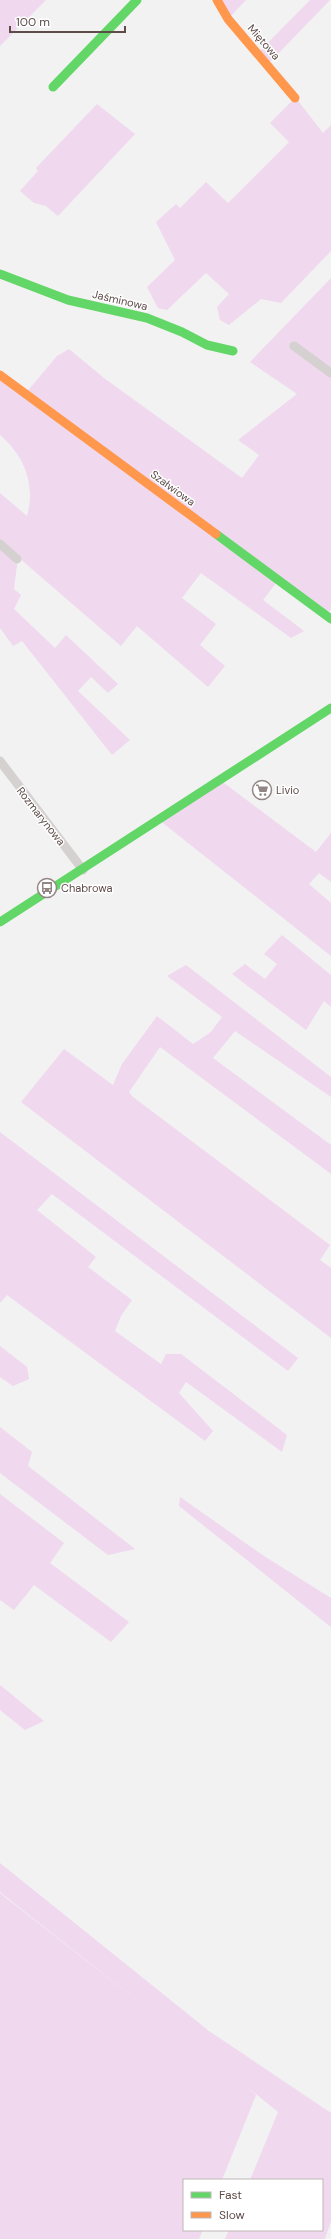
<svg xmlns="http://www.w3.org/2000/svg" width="331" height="2239" font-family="'DM Sans',sans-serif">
<rect width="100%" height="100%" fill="#f2f2f2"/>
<g fill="#f0d8ee">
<path d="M 0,0 L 46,0 L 0,46 Z"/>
<path d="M 217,0 L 246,0 L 228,19 Z"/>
<path d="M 310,0 L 330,0 L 268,64 L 258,53 Z"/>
<path d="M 289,89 L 323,133 L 331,125 L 331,251 L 281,303 L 261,299 L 229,325 L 220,320 L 217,307 L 229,294 L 206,273 L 167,310 L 158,308 L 147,287 L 175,260 L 156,222 L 176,204 L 180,208 L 206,182 L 228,203 L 289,142 L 270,123 L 295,98 Z"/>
<path d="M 97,104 L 135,134 L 58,216 L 46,206 L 34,203 L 20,191 L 38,171 L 36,168 Z"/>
<path d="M 331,278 L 331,609 L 329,612 L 276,583 L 263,600 L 304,631 L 291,638 L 201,573 L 182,598 L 216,624 L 200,645 L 225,666 L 208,687 L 137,626 L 121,646 L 18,557 L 14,589 L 21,595 L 14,609 L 55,648 L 66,635 L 118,684 L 108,693 L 91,677 L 78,691 L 130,740 L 112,755 L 22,641 L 13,646 L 0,628 L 0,493 L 27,516 C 36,485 24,455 0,435 L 0,375 L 25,394 L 57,356 L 69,349 L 104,378 L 242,478 L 259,455 L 238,440 L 297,394 L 250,362 Z"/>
<path d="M 220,780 L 316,852 L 331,833 L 331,882 L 319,873 L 309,884 L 331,903 L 331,956 L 159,820 Z"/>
<path d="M 282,935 L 331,975 L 331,1007 L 324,1001 L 306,1030 L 232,974 L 245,964 L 265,979 L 277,964 L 264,954 Z"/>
<path d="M 186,965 L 331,1077 L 331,1097 L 235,1031 L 213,1058 L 331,1145 L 331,1174 L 160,1047 L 129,1092 L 133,1097 L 330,1245 L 320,1260 L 331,1268 L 331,1338 L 21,1102 L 64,1049 L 113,1085 L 122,1064 L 157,1016 L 193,1044 L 211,1032 L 222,1017 L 167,976 Z"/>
<path d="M 0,1132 L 298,1358 L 288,1371 L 52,1194 L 37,1210 L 96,1257 L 88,1267 L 132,1300 L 121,1316 L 115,1331 L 161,1364 L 166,1354 L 181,1354 L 287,1435 L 282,1452 L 186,1382 L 179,1393 L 213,1431 L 205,1441 L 7,1295 L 0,1303 Z"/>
<path d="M 0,1346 L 27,1367 L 29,1379 L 13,1386 L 0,1377 Z"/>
<path d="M 0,1427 L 32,1452 L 28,1466 L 135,1549 L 108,1555 L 0,1473 Z"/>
<path d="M 0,1494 L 64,1543 L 50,1563 L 129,1622 L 111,1642 L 34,1585 L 14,1610 L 0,1600 Z"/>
<path d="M 180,1497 L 264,1556 L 331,1598 L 331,1627 L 179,1506 Z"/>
<path d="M 0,1685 L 44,1721 L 25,1730 L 0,1710 Z"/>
<path d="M 0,1863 L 209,2031 L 331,2113 L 331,2153 L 293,2124 L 331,2153 L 331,2221 L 325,2239 L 225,2239 L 229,2230 L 322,2230 L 322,2180 L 250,2180 L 278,2112 L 246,2086 L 256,2095 L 222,2180 L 184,2180 L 184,2230 L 203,2230 L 199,2239 L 0,2239 L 0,1893 L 168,2025 L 0,1892 Z"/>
</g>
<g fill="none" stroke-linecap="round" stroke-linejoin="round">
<g stroke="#d5d1d0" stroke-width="9">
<path d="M 294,346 L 331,373"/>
<path d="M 0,544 L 17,559"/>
<path d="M 0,761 L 83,870"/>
</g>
<g stroke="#63d668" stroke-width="9">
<path d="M 53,87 L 137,0"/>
<path d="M 0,274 L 68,300 L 147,318 L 182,332 L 207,345 L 233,351"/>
<path d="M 216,534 L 331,619"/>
<path d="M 0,922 L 331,708"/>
</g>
<g stroke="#ff974d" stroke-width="9">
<path d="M 217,0 L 228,19 L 295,98"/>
<path d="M 0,375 L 216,534"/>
</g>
</g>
<defs>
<g id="supermarket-ring" transform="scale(1)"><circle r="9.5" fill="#fff" stroke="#928684" stroke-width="1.5"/><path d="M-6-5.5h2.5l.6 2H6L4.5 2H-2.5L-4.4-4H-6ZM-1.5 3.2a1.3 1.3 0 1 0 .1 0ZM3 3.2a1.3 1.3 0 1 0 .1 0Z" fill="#928684"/></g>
<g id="bus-ring" transform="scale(1)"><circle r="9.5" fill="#fff" stroke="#928684" stroke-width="1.5"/><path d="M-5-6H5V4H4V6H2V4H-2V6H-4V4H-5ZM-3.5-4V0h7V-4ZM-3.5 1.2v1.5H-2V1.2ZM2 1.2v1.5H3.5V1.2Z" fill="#928684"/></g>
</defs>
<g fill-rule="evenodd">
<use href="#supermarket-ring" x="262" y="790"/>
<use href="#bus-ring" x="47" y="888"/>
</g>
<g text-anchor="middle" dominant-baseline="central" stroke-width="3" stroke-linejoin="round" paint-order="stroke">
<g font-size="11" fill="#5e4c49" stroke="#fff">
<text transform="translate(264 42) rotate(49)">Miętowa</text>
<text transform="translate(120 300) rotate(13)">Jaśminowa</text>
<text transform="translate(173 488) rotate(36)">Szałwiowa</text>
<text transform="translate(41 816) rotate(52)">Rozmarynowa</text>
</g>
<g font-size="11" fill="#5e4c49" stroke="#fff" text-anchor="start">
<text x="276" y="790">Livio</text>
<text x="61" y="888">Chabrowa</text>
</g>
</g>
<rect x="183" y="2179" width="140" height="52" fill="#ffffff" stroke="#bfb7b6"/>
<rect x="191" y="2192" width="20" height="6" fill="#63d668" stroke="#bfb7b6"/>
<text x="219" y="2199" font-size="12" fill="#5e4c49">Fast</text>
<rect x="191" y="2212" width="20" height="6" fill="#ff974d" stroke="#bfb7b6"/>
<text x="219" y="2219" font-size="12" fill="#5e4c49">Slow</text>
<path d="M10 26v6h115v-6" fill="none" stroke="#5e4c49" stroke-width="2"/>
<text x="16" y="26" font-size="12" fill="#5e4c49" stroke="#ffffff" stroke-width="3" paint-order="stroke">100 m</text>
</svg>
